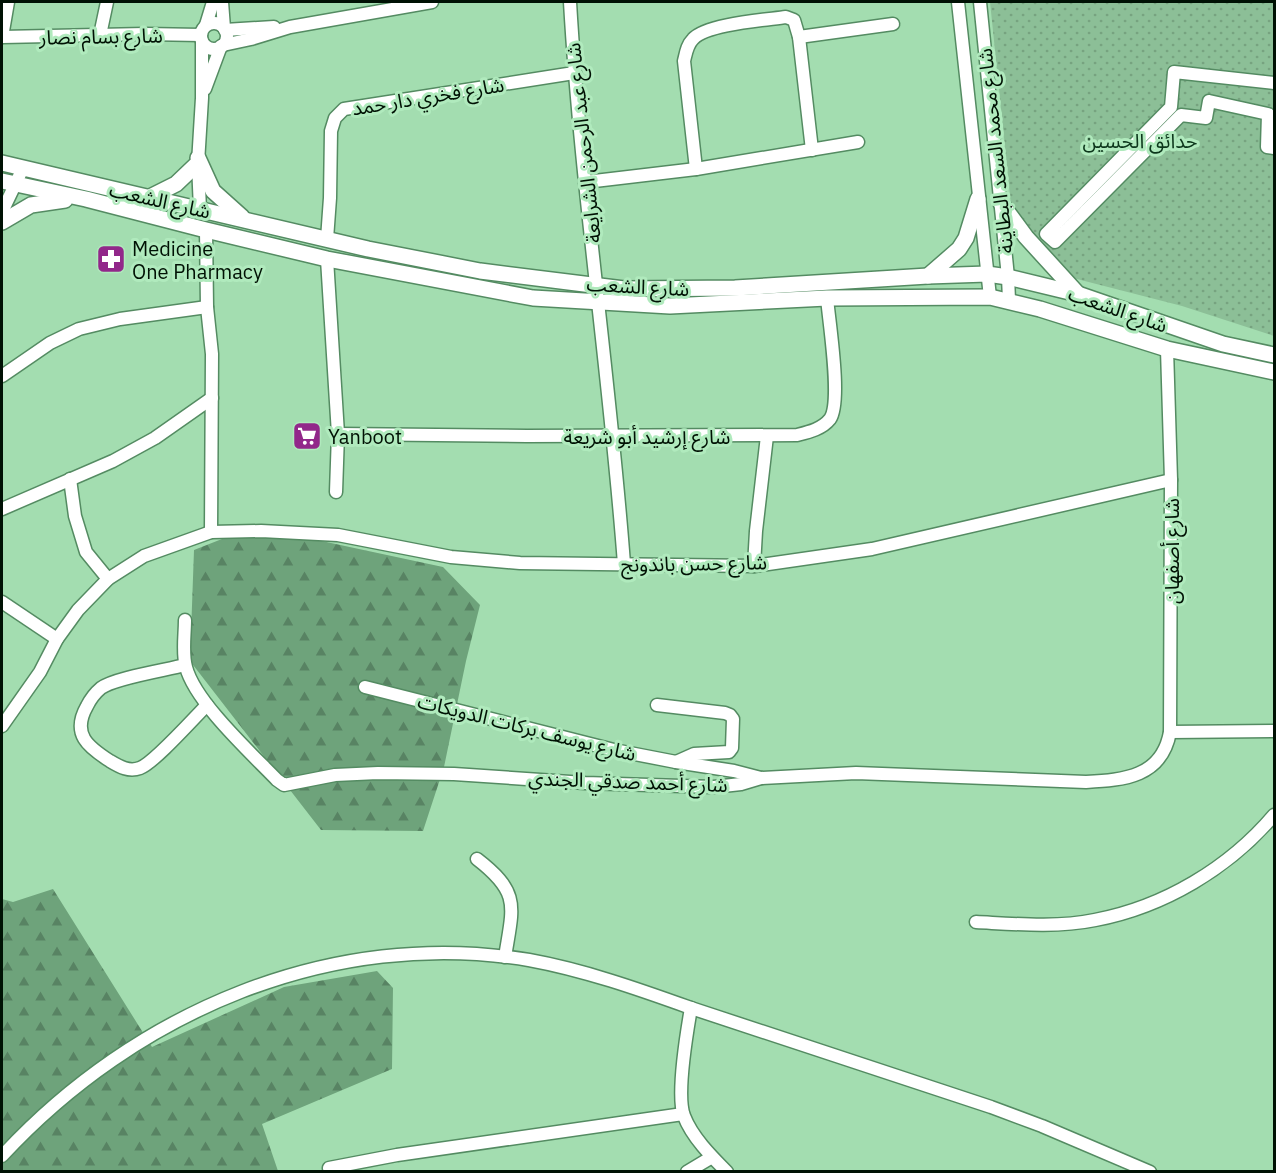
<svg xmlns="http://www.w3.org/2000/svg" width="1276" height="1173" font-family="'IBM Plex Sans','Noto Sans Arabic',sans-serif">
<defs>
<pattern id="forest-firs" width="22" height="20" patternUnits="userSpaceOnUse" patternTransform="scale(1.5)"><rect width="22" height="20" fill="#6ea37b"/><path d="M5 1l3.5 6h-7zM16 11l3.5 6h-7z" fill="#588363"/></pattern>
<pattern id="park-dots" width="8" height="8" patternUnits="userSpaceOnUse" patternTransform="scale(1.5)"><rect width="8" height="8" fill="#8cbf97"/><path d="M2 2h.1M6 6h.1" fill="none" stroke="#77a380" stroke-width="1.8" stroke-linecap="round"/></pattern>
</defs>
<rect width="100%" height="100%" fill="#a3ddb0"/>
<g fill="url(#forest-firs)">
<path d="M 227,537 L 303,537 L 443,567 L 480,605 L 466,661 L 444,767 L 423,831 L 321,830 L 190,661 L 194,550 Z"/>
<path d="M 53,889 L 152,1047 L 284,987 L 377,971 L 393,988 L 392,1069 L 262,1124 L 278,1171 L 2,1172 L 2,899 L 13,902 Z"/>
</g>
<path fill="url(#park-dots)" d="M 990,2 L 1274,2 L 1274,336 L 1182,306 L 1073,278 L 1039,245 L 1011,205 Z"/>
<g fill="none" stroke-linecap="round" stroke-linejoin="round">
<g stroke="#548b62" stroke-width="15">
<g id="minor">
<path d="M 222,2 L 224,28"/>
<path d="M 570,2 C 581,190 610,376 624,564"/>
<path d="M 958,2 L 990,297"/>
<path d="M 980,2 L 1008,277 L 1009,300"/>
<circle cx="214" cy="36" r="13"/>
<path d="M 206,25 L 213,2"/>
<path d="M 225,30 L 274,27"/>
<path d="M 100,35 L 107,2"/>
<path d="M 2,37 L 145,34 L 201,35"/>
<path d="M 2,37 L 8,2"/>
<path d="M 799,37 L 893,24"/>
<path d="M 223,45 L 251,39 L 290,27 L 432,2"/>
<path d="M 1274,83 L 1174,72 L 1171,107 L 1046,234 L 1055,242 L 1181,115 L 1206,118 L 1209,101 L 1268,114 L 1267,147 L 1274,148"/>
<path d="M 205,89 L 221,46"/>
<path d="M 696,169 L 684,61 C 686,53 687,45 693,39 C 706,24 765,20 786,17 L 794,20 L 799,37 L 812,150"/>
<path d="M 586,182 L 696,169 L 858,142"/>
<path d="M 200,210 L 198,163 L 202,98 L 202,41"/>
<path d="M 2,212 L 23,168"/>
<path d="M 206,230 L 207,307 L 212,354 L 211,532"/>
<path d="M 327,239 L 330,198 L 331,131 L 335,118 L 344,109 L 574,73"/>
<path d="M 327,259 L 338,434 L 336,492"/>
<path d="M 2,376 L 50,343 L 79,329 L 120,319 L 207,307"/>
<path d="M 338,434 L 527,436 L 797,435 C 809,432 822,429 830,419 C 842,402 829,322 827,298"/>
<path d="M 70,479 L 75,516 L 86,552 L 108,579"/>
<path d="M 2,509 L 113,461 L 155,438 L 212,398"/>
<path d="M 754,566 L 756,531 L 767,436"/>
<path d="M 2,602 L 57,639"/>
<path d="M 185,620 C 185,635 182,653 186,667 C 195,702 251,753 277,780 L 284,785 L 335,775 L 378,773 L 454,774 L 585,783 L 714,787 L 741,784 L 761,778 L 856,773 L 1086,782 C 1124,780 1162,777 1170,732 L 1171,480 L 1167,349"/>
<path d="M 185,665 C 166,670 114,678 101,688 C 95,693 90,700 87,706 C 71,734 88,747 110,761 C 120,767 129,772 140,768 C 154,763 194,718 207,705"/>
<path d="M 365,687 L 614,750 L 676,762 L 734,771 L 761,778"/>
<path d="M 657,705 L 725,713 L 730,715 L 733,719 L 732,748 L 729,752 L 694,754 L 676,762"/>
<path d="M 2,726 L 40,672 L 57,639 L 78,610 L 108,579 L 144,556 L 211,532 L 261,531 L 338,535 L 451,557 L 520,563 L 754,566 L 872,549 L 1171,480"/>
<path d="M 1170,732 L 1274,731"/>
<path d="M 477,859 C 521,893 513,906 505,957"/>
<path d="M 976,922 C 1015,924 1056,928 1095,920 C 1164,907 1229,868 1274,815"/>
<path d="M 691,1008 L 991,1107 L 1042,1126 L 1150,1172"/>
<path d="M 2,1156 C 135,1012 332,927 529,960 C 584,970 638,989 691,1008 C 687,1031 676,1095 684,1116 C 692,1137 711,1156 727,1172"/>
<path d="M 329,1168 L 397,1155 L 683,1114"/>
<path d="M 687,1172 L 712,1157"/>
</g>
</g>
<g stroke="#548b62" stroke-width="18">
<g id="major">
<path d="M 198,158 L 213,191 L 242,217"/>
<path d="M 2,163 L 368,249 L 480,271 L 624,289 L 735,288 L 928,276 L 987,274 L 1008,277 L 1078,294 L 1223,344 L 1274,355"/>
<path d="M 2,181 L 86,199 L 206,230 L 327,259 L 533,298 L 670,306 L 827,298 L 990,297 L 1040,309 L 1167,349 L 1274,372"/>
<path d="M 148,198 L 176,184 L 198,163"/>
<path d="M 1001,203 L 1026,237 L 1078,294"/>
<path d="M 2,222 L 31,205 L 65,200"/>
<path d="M 928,276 L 959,249 L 966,238 L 978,199"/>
</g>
</g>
<use href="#minor" stroke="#fff" stroke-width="12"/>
<use href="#major" stroke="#fff" stroke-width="15"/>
</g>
<defs>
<g id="pharmacy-square" transform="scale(1.5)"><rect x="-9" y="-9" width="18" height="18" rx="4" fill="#92278a" stroke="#b0eabd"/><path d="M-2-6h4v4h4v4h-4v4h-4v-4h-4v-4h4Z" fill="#fff"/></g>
<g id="supermarket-square" transform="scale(1.5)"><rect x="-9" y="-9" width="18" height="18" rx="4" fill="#92278a" stroke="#b0eabd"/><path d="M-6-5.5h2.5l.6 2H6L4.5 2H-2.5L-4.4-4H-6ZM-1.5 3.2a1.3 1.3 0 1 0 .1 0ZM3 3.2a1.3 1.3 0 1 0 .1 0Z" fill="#fff"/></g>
</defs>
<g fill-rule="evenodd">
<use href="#pharmacy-square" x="111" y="259"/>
<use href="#supermarket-square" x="307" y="436"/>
</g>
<g text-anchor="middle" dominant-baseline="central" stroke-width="6" stroke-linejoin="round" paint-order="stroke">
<g font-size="20" fill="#001104" stroke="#b0eabd">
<text transform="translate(101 36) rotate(-1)">شارع بسام نصار</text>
<text transform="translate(428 96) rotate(-9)">شارع فخري دار حمد</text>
<text transform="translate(583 143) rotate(-96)">شارع عبد الرحمن الشرايعة</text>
<text transform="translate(995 151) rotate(-96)">شارع محمد السعد البطاينة</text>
<text transform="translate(160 200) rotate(13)">شارع الشعب</text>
<text transform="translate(638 286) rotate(3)">شارع الشعب</text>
<text transform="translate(1118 309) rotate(19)">شارع الشعب</text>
<text x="647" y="436">شارع إرشيد أبو شريعة</text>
<text transform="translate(1171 551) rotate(-90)">شارع أصفهان</text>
<text transform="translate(694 563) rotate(-1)">شارع حسن باندونج</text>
<text transform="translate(527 727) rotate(14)">شارع يوسف بركات الدويكات</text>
<text transform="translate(628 781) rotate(2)">شارع أحمد صدقي الجندي</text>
</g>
<g font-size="20" fill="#0c361b" stroke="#b0eabd">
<text x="1140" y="140">حدائق الحسين</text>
</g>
<g font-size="20" fill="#001104" stroke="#b0eabd" text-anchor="start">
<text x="132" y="248">Medicine<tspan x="132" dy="23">One Pharmacy</tspan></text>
<text x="328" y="436">Yanboot</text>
</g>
</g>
<rect width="1276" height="1173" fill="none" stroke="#001104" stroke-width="6"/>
</svg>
